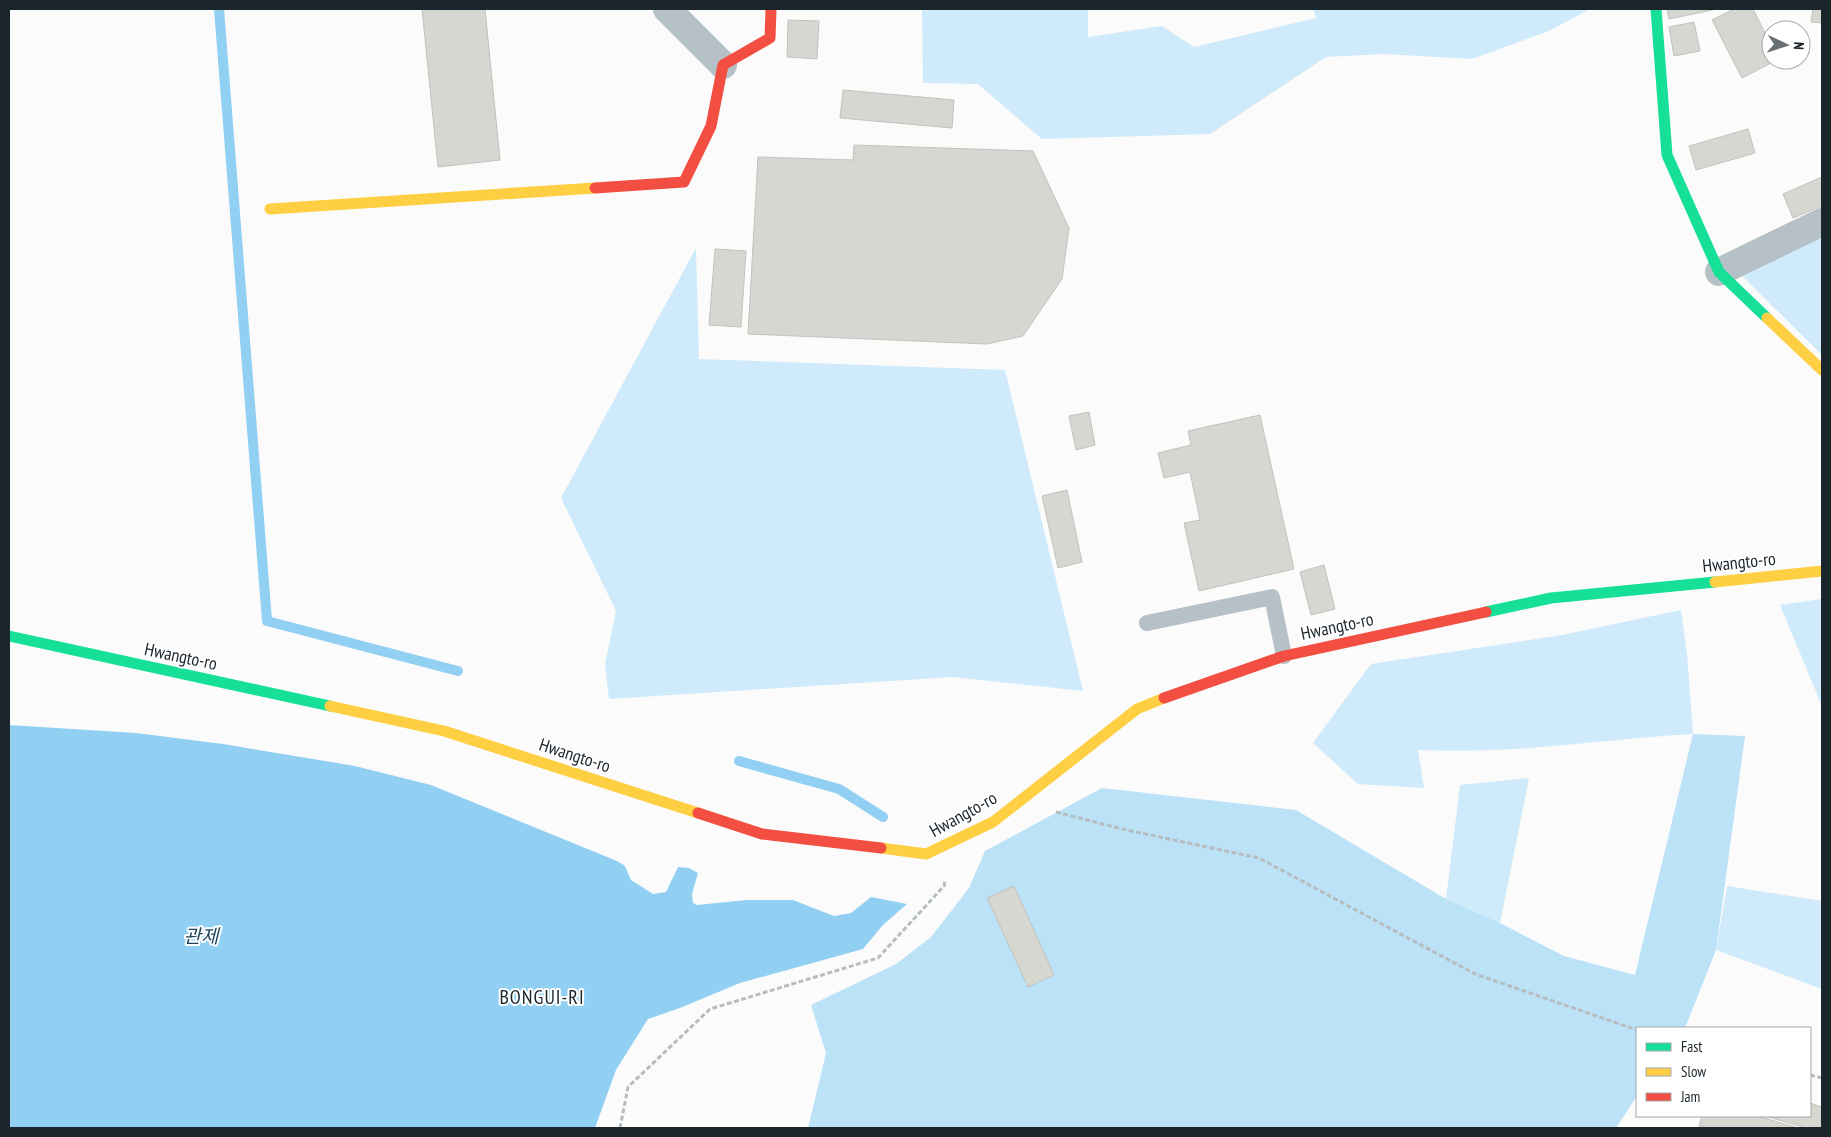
<svg xmlns="http://www.w3.org/2000/svg" width="1831" height="1137" font-family="'PT Sans Narrow','Noto Sans KR',sans-serif">
<rect width="100%" height="100%" fill="#fbfbfb"/>
<g fill="#cfeafa">
<path d="M 922,9 L 1088,9 L 1088,37 L 1162,26 L 1194,47 L 1316,18 L 1313,9 L 1590,9 L 1549,31 L 1472,59 L 1383,54 L 1326,57 L 1210,134 L 1042,139 L 978,84 L 923,83 Z"/>
<path d="M 1822,231 L 1822,355 L 1736,270 Z"/>
<path d="M 696,248 L 699,359 L 1005,370 L 1083,691 L 952,677 L 609,699 L 605,664 L 616,611 L 561,498 Z"/>
<path d="M 1822,599 L 1822,706 L 1780,605 Z"/>
<path d="M 1681,610 L 1687,654 L 1693,734 C 1638,737 1584,744 1529,748 C 1492,751 1455,751 1418,750 L 1424,788 L 1358,784 L 1313,743 L 1371,664 L 1562,635 Z"/>
<path d="M 1529,778 L 1500,923 L 1446,899 L 1460,785 Z"/>
<path d="M 1727,886 L 1822,901 L 1822,989 L 1716,950 Z"/>
</g>
<path fill="#bce2f8" d="M 1693,734 L 1745,736 L 1716,950 L 1685,1028 L 1637,1028 L 1637,1096 L 1616,1128 L 808,1128 L 826,1053 L 811,1005 L 896,964 L 931,937 L 969,888 L 985,851 L 1102,788 L 1296,810 L 1446,899 L 1500,923 L 1564,956 L 1635,975 Z"/>
<path fill="#92d0f3" d="M 9,725 L 136,733 L 223,744 L 355,766 L 431,785 L 617,861 L 625,866 L 631,880 L 653,894 L 666,892 L 678,867 L 689,868 L 698,873 L 692,894 L 693,903 L 697,905 L 746,900 L 793,900 L 834,916 L 851,913 L 871,897 L 907,904 L 883,925 L 863,949 L 740,983 L 680,1008 L 648,1019 L 616,1070 L 595,1128 L 9,1128 Z"/>
<g fill="none" stroke-linecap="round" stroke-linejoin="round">
<g stroke="#92d0f3" stroke-width="10">
<path d="M 219,9 L 267,621 L 458,671"/>
<path d="M 739,761 L 839,789 L 883,817"/>
</g>
</g>
<g fill="#d7d7d1" stroke="#c2c2bd">
<path d="M 422,9 L 485,9 L 500,160 L 438,167 Z"/>
<path d="M 1667,9 L 1717,9 L 1669,19 Z"/>
<path d="M 1734,9 L 1753,9 L 1765,33 L 1782,24 L 1785,30 L 1771,30 L 1771,60 L 1777,60 L 1742,78 L 1712,20 Z"/>
<path d="M 1813,9 L 1822,9 L 1822,23 L 1811,22 Z"/>
<path d="M 788,20 L 819,21 L 817,59 L 787,57 Z"/>
<path d="M 1694,22 L 1700,51 L 1674,56 L 1669,27 Z"/>
<path d="M 843,90 L 954,100 L 952,128 L 840,118 Z"/>
<path d="M 1748,129 L 1755,153 L 1696,170 L 1689,146 Z"/>
<path d="M 854,145 L 1033,151 L 1069,228 L 1062,279 L 1023,336 L 987,344 L 748,334 L 758,157 L 853,160 Z"/>
<path d="M 1822,177 L 1822,206 L 1793,218 L 1783,194 Z"/>
<path d="M 715,249 L 746,251 L 741,327 L 709,325 Z"/>
<path d="M 1089,412 L 1095,445 L 1076,450 L 1069,416 Z"/>
<path d="M 1260,415 L 1294,569 L 1199,591 L 1184,523 L 1200,520 L 1190,472 L 1164,478 L 1158,453 L 1191,445 L 1188,431 Z"/>
<path d="M 1067,490 L 1082,562 L 1058,568 L 1042,496 Z"/>
<path d="M 1324,565 L 1335,609 L 1311,615 L 1300,572 Z"/>
<path d="M 1014,886 L 1054,975 L 1028,987 L 987,898 Z"/>
<path d="M 1810,1103 L 1822,1107 L 1822,1128 L 1806,1128 L 1765,1116 L 1810,1116 Z"/>
<path d="M 1702,1116 L 1758,1116 L 1798,1128 L 1707,1128 L 1699,1126 Z"/>
</g>
<g fill="none" stroke-linecap="round" stroke-linejoin="round">
<g stroke="#b5bdc1" stroke-width="3" stroke-dasharray="5 2.5" stroke-linecap="butt">
<path d="M 1056,812 L 1122,829 L 1259,858 L 1475,974 L 1637,1030"/>
<path d="M 1810,1075 L 1822,1078"/>
<path d="M 620,1128 L 628,1087 L 710,1009 L 878,958 L 944,886 L 945,880"/>
</g>
<path stroke="#b6c0c7" stroke-width="16" d="M 1147,623 L 1272,597 L 1284,656"/>
<g stroke="#b6c0c7" stroke-width="28">
<path d="M 667,9 L 723,65"/>
<path d="M 1719,272 L 1822,222"/>
</g>
<g stroke="#16e098" stroke-width="11">
<path d="M 1656,9 L 1667,155 L 1719,272 L 1767,318"/>
<path d="M 1486,612 L 1551,598 L 1715,582"/>
<path d="M 9,636 L 330,706"/>
</g>
<g stroke="#ffcf43" stroke-width="11">
<path d="M 270,209 L 595,188"/>
<path d="M 1767,318 L 1822,370"/>
<path d="M 1715,582 L 1822,571"/>
<path d="M 330,706 L 444,731 L 698,813"/>
<path d="M 881,848 L 926,854 L 993,822 L 1137,709 L 1164,698"/>
</g>
<g stroke="#f24e42" stroke-width="11">
<path d="M 595,188 L 684,182 L 711,126 L 723,65 L 770,38 L 771,9"/>
<path d="M 1164,698 L 1284,656 L 1486,612"/>
<path d="M 698,813 L 762,834 L 881,848"/>
</g>
</g>
<g text-anchor="middle" dominant-baseline="central" stroke-width="4" stroke-linejoin="round" paint-order="stroke">
<g font-size="18" fill="#1a252c" stroke="#fff">
<text transform="translate(1739 562) rotate(-6)">Hwangto-ro</text>
<text transform="translate(1337 626) rotate(-12)">Hwangto-ro</text>
<text transform="translate(181 656) rotate(12)">Hwangto-ro</text>
<text transform="translate(575 755) rotate(18)">Hwangto-ro</text>
<text transform="translate(963 814) rotate(-29)">Hwangto-ro</text>
</g>
<g font-size="19" font-style="italic" fill="#1f455a" stroke="#fff">
<text x="201" y="936">관제</text>
</g>
<g font-size="20" letter-spacing="1" fill="#1a252c" stroke="#fff">
<text x="542" y="997">BONGUI-RI</text>
</g>
</g>
<rect width="1831" height="1137" fill="none" stroke="#1a252c" stroke-width="20"/>
<rect x="1636" y="1027" width="175" height="90" fill="#ffffff" stroke="#a3a8ab"/>
<rect x="1646" y="1043" width="25" height="8" fill="#16e098" stroke="#a3a8ab"/>
<text x="1681" y="1052" font-size="15" fill="#1a252c">Fast</text>
<rect x="1646" y="1068" width="25" height="8" fill="#ffcf43" stroke="#a3a8ab"/>
<text x="1681" y="1077" font-size="15" fill="#1a252c">Slow</text>
<rect x="1646" y="1093" width="25" height="8" fill="#f24e42" stroke="#a3a8ab"/>
<text x="1681" y="1102" font-size="15" fill="#1a252c">Jam</text>
<g transform="translate(1786 45) rotate(94)"><circle r="24" fill="#ffffff" stroke="#a3a8ab"/>
<path d="M0-4L9 19L0 12L-9 19Z" fill="#697074"/>
<text y="-8" font-size="14" font-weight="bold" text-anchor="middle" fill="#1a252c">N</text>
</g>
</svg>
